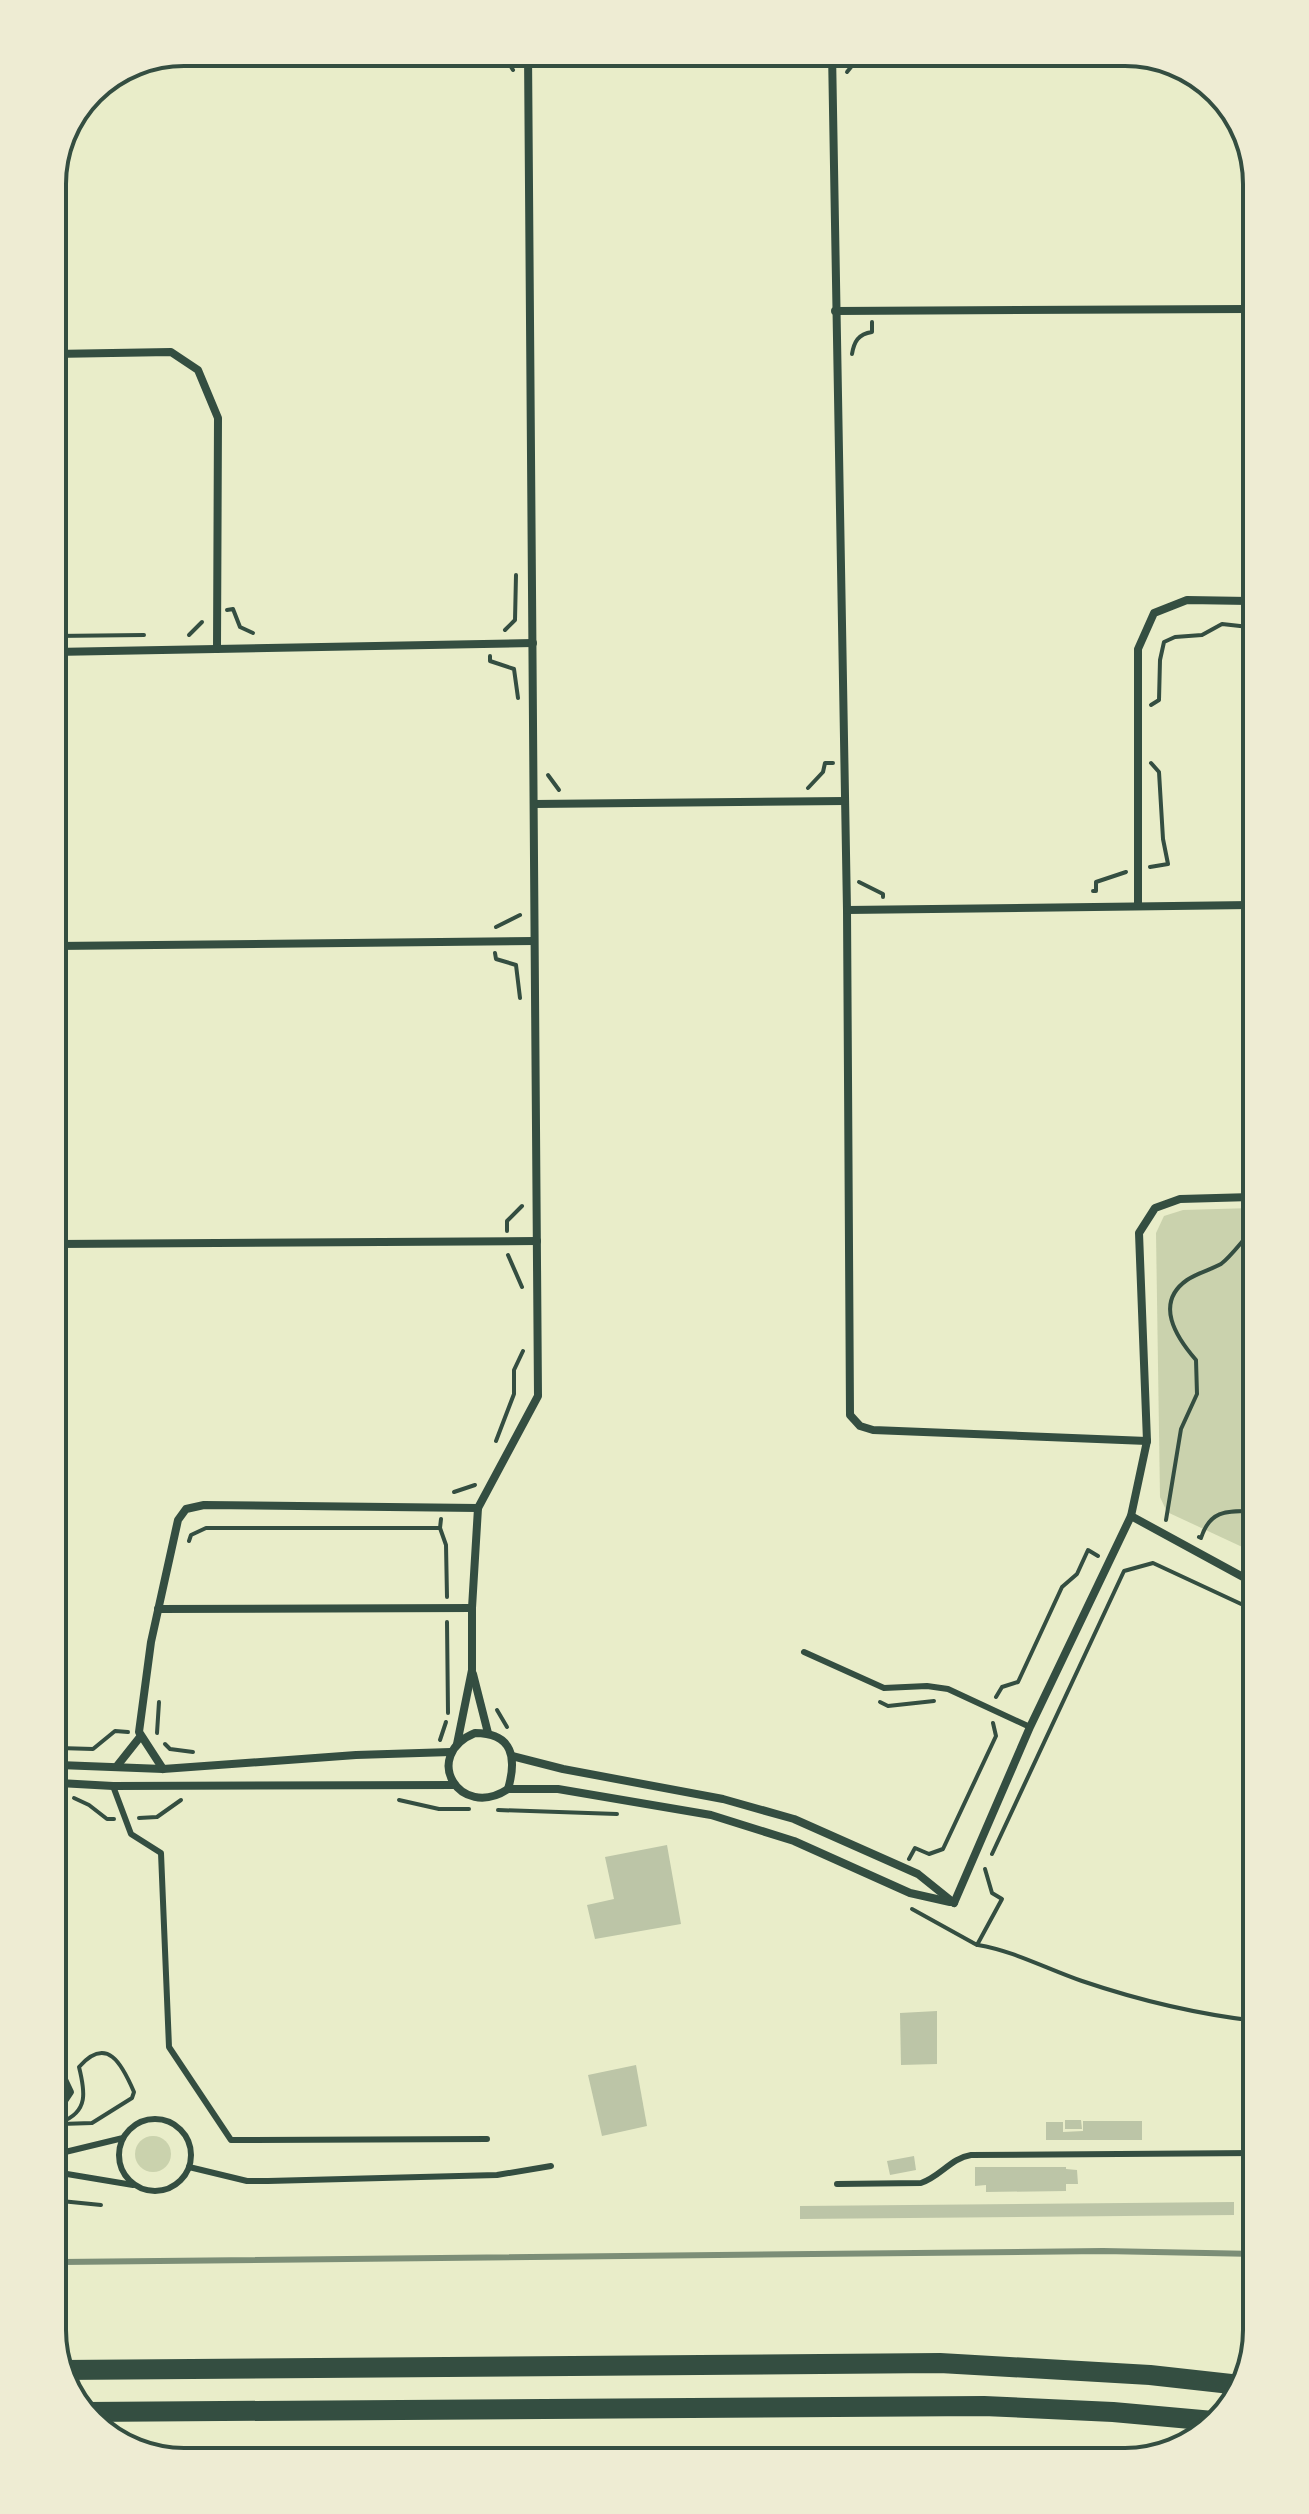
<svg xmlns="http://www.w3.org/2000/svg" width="1309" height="2514" font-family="Karla,sans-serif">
<rect width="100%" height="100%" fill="#e9edc9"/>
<g fill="#cad2ad">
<path d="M 1252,1208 L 1253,1552 L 1167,1512 L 1160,1497 L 1156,1233 L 1164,1216 L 1183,1210 Z"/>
<circle cx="153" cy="2154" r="18"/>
</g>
<g fill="#bcc5a7">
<path d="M 667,1845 L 681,1924 L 595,1939 L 587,1905 L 614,1899 L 605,1857 Z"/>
<path d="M 937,2011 L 937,2064 L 901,2065 L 900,2013 Z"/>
<path d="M 636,2065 L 647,2126 L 602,2136 L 588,2075 Z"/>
<path d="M 1065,2120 L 1081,2120 L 1082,2129 L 1065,2129 Z"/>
<path d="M 1083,2121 L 1142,2121 L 1142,2140 L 1046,2140 L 1046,2122 L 1063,2122 L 1063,2132 L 1083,2131 Z"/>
<path d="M 914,2156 L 916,2170 L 890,2175 L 887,2161 Z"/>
<path d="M 975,2167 L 1066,2167 L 1066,2169 L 1077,2170 L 1078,2184 L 1066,2184 L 1066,2191 L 986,2192 L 986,2185 L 975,2186 Z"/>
<path d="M 1234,2202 L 1234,2215 L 800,2219 L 800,2206 Z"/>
</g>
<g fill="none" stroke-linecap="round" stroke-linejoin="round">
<g stroke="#344e41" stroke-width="4">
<path d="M 502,52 L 513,70"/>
<path d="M 847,72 L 863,52"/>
<path d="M 852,354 C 854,342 858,334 872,332 L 872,322"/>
<path d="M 227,610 L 233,609 L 240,627 L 253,633"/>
<path d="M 505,630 L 515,620 L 516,575"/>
<path d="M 189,635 L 202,622"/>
<path d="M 54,636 L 144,635"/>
<path d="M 490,656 L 490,661 L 514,669 L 518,698"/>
<path d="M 1151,705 L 1159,700 L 1160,660 L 1164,642 L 1175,637 L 1202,635 L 1222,624 L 1249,627"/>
<path d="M 548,775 L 559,790"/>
<path d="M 808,788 L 823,772 L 825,763 L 833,763"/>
<path d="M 1150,867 L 1168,864 L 1163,839 L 1159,772 L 1151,763"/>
<path d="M 859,882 L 883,894 L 883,897"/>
<path d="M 1093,891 L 1096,891 L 1096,882 L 1126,872"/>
<path d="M 496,927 L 520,915"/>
<path d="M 495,953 L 496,959 L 516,965 L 520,998"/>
<path d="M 507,1231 L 507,1221 L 522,1206"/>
<path d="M 508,1255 L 522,1287"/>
<path d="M 496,1441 L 514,1394 L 514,1370 L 523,1351"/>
<path d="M 454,1492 L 475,1485"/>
<path d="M 441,1519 L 440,1528 L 446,1545 L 447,1597"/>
<path d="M 1166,1520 L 1181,1429 L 1197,1394 L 1196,1360 C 1176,1337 1154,1303 1187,1280 C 1197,1273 1210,1270 1221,1264 C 1230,1257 1239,1245 1247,1236 L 1252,1235"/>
<path d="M 1199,1537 L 1201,1538 C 1210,1510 1226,1511 1253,1511"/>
<path d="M 189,1541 L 191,1535 L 206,1528 L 439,1528"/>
<path d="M 447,1622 L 448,1713"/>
<path d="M 996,1697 L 1002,1687 L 1018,1682 L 1062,1587 L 1077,1574 L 1088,1550 L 1098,1556"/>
<path d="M 880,1702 L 888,1706 L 934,1701"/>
<path d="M 497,1710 L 507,1727"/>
<path d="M 157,1733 L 159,1702"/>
<path d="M 440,1740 L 446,1722"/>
<path d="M 165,1744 L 170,1749 L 193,1752"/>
<path d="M 59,1748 L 93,1749 L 115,1731 L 128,1732"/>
<path d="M 74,1798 L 89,1805 L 107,1819 L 114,1819"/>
<path d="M 399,1800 L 439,1809 L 469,1809"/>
<path d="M 498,1810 L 617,1814"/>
<path d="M 139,1818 L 157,1817 L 181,1800"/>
<path d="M 992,1854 L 1124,1571 L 1153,1563 L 1254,1610"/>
<path d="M 909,1859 L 915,1848 L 929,1854 L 943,1849 L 996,1736 L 993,1723"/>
<path d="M 912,1909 L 977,1945 L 1002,1899 L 992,1893 L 985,1869"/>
<path d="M 978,1945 C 1014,1951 1047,1969 1082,1981 C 1138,2000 1197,2014 1256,2021"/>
<path d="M 61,2122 C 89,2112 85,2091 79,2067 C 107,2035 122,2064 134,2092 L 132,2098 L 92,2123 L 61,2124"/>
<path d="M 61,2201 L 101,2205"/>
<path d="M 169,2459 L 248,2461"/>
</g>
<g stroke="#344e41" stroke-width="6">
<path d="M 804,1652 L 884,1688 L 927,1686 L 948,1689 L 1030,1727"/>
<path d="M 113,1786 L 131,1834 L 161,1853 L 169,2047 L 231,2140 L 487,2139"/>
<path d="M 61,2071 L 71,2092 L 61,2107"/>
<circle cx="155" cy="2155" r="36"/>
<path d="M 61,2153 L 123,2138"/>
<path d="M 189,2167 L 247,2181 L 268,2181 L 497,2175 L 551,2166"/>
<path d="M 61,2173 L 133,2185"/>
<path d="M 837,2184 L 921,2183 C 940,2177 951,2158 971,2155 L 1256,2153"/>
</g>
<g stroke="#344e41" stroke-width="8">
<path d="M 832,52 L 847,910 L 850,1415 L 860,1426 L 873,1430 L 1147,1441"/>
<path d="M 835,311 L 1248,309"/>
<path d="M 53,354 L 171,352 L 198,370 L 218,418 L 217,649"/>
<path d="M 54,652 L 533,643"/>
<path d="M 534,804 L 845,801"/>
<path d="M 1138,905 L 1138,649 L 1154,613 L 1187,600 L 1249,601"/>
<path d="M 847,910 L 1251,905"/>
<path d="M 56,946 L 534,941"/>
<path d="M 57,1244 L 537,1241"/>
<path d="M 1131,1516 L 1254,1583"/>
<path d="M 158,1609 L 472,1608"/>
<path d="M 473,1674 L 488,1733"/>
<path d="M 475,1733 C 513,1733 517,1758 508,1789 C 459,1821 421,1755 475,1733 Z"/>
<path d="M 457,1744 L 472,1670 L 472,1608 L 478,1508 L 538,1396 L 528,52"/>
<path d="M 512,1756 L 563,1769 L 723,1799 L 794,1819 L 918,1874 L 954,1903"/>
<path d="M 59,1765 L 163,1769 L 356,1755 L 451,1752"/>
<path d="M 117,1766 L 140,1737"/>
<path d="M 163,1769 L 139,1732 L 151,1642 L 178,1520 L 186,1509 L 204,1505 L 478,1508"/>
<path d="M 59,1783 L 113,1786 L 454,1785"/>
<path d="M 508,1789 L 558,1789 L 711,1815 L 794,1841 L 910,1893 L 950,1902"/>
<path d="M 954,1903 L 1030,1727 L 1131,1516 L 1147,1441 L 1139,1233 L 1155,1208 L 1180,1199 L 1252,1197"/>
</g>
<g stroke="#344e41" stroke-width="20">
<path d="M 62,2370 L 940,2363 L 1150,2375 L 1240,2385"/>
<path d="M 86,2412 L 984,2406 L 1113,2412 L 1213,2421"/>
</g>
<path stroke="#7c8e77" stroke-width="6" d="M 61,2262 L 1103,2251 L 1257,2254"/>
</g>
<path d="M0 0H1309V2514H0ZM184 66H1125A118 118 0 0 1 1243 184V2330A118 118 0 0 1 1125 2448H184A118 118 0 0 1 66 2330V184A118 118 0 0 1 184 66Z" fill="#eeecd3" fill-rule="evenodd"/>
<path fill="none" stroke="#344e41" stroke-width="4" d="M184 66H1125A118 118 0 0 1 1243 184V2330A118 118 0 0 1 1125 2448H184A118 118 0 0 1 66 2330V184A118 118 0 0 1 184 66Z"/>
</svg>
